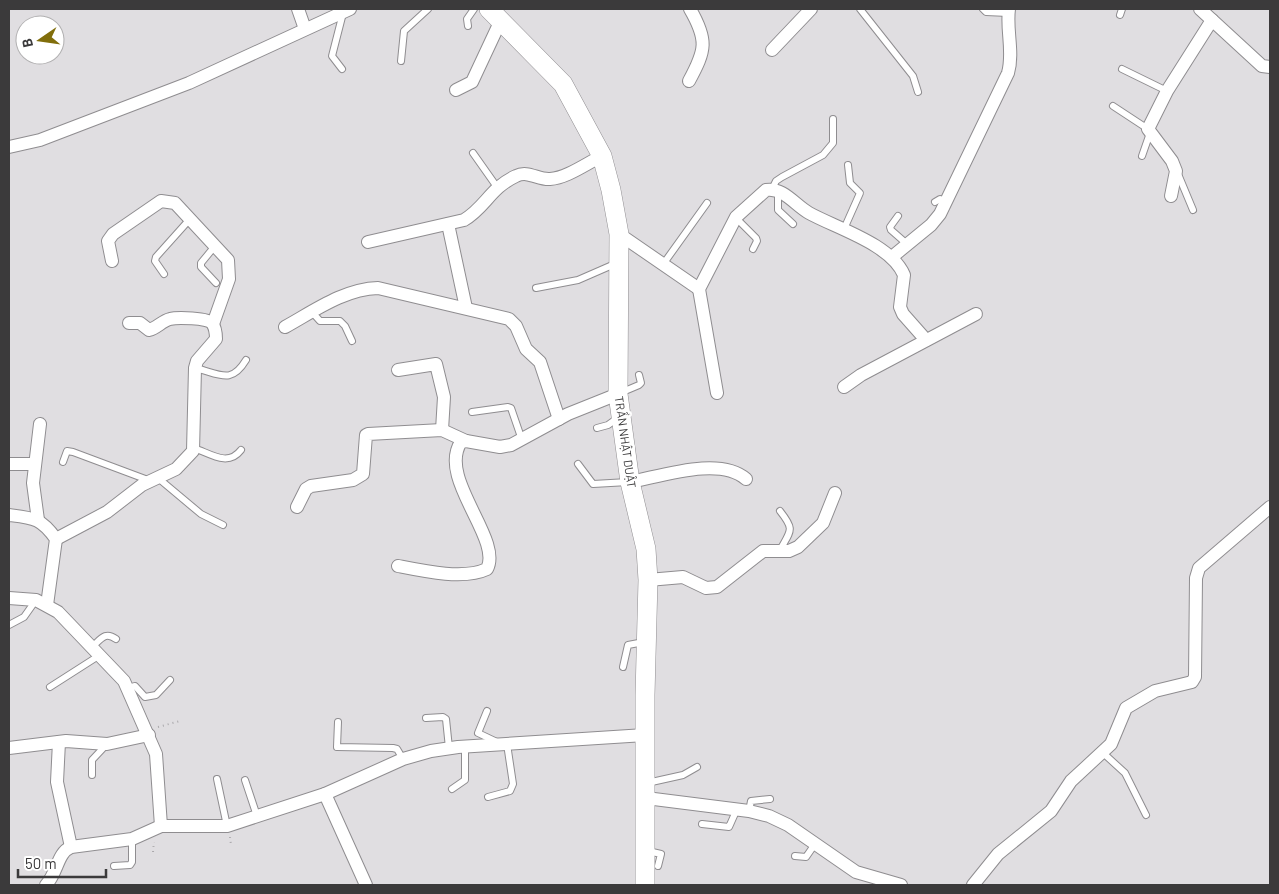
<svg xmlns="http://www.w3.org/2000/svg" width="1279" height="894" font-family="Barlow,sans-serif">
<rect width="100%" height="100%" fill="#e0dee1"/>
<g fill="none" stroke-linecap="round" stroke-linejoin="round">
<g stroke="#8f8d90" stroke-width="8">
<g id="lane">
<path d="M 860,9 L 913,76 L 918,92"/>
<path d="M 983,9 L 986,12 L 1008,13"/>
<path d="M 1120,15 L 1122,9"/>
<path d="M 468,26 L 467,19 L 474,9"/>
<path d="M 401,61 L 404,31 L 428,9"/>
<path d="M 342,69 L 332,56 L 343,13"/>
<path d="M 1122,69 L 1167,91"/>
<path d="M 1113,106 L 1148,129"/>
<path d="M 473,153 L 497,187"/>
<path d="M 1142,156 L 1150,133"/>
<path d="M 1178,174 L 1193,210"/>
<path d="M 772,189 L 776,181 L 782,177 L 823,155 L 833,143 L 833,119"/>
<path d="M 778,192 L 778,210 L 793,224"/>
<path d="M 935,202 L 940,199 L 947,202"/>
<path d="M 898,216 L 890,227 L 891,230 L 907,244"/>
<path d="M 736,218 L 756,238 L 757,241 L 753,249"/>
<path d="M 844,229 L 860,193 L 850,183 L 848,165"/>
<path d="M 215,246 L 201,263 L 201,267 L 216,283"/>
<path d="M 664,263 L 707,203"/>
<path d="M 164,274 L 155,261 L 156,257 L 190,219"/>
<path d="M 536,288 L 578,280 L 617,263"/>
<path d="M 312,312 L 320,321 L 340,321 L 345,326 L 352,341"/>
<path d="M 195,368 C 220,374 231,385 246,360"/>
<path d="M 620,393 L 639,385 L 641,383 L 639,375"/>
<path d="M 472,412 L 508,407 L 511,408 L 522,440"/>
<path d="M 597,428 L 608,425 L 619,417"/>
<path d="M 194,448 C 211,454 228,467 241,450"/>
<path d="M 63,462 L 67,451 L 73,452 L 148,480"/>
<path d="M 578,464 L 593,484 L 628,482"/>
<path d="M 158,478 L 201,514 L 223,525"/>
<path d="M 780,550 C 791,530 795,530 780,511"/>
<path d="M 9,625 L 24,617 L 36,600"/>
<path d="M 92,647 C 101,639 105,631 116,639"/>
<path d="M 623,667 L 628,645 L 644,642"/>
<path d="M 50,687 L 100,655"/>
<path d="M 128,688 L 135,686 L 145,697 L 156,695 L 170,680"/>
<path d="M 487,711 L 478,733 L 497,742"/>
<path d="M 426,718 L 443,717 L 446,719 L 449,748"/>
<path d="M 338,722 L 337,747 L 393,748 L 397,749 L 403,759"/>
<path d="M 1102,752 L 1125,773 L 1146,815"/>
<path d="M 92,775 L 92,760 L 107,744"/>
<path d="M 217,779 L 227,826"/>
<path d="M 245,780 L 257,816"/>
<path d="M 647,783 L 683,775 L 697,767"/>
<path d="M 452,789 L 465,780 L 465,747"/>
<path d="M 488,797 L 510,791 L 513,784 L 507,744"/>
<path d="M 749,811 L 751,801 L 770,799"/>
<path d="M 702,824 L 729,827 L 737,809"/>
<path d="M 648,851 L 661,854 L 658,866"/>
<path d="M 795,856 L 806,857 L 815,844"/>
<path d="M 114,866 L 130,865 L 132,862 L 132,839"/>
</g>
</g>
<g stroke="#8f8d90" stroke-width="14">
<g id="street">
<path d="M 298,9 L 305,29"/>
<path d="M 1200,9 L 1262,66 L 1270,67"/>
<path d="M 772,50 L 811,9"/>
<path d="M 689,81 C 706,50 708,40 690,9"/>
<path d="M 456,90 L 472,82 L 501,20"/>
<path d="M 9,147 L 40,140 L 189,83 L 350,9"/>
<path d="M 1171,196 L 1176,171 L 1172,161 L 1148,129 L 1167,91 L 1212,20"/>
<path d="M 448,224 L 466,308"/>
<path d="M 619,234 L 699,289"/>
<path d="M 368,242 L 464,220 C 485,208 490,188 516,176 C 528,170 538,180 550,179 C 567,178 587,163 602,156"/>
<path d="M 892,257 L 931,225 L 940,214 L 1008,73 C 1014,52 1006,30 1009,9"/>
<path d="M 112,261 L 108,241 L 113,234 L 161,201 L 175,203 L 228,260 L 229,279 L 213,324"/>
<path d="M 285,327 C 314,311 344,289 378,288 L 509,319 L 516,326 L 526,349 L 540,362 L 559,419"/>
<path d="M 398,370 L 436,364 L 444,397 L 442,430"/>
<path d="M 844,387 L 861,375 L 976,314"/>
<path d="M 717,393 L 699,289 L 736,217 L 766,190 C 783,187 795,205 809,213 C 836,228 891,244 904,275 L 900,307 L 903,314 L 926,340"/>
<path d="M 9,464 L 35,464"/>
<path d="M 630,482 C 662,476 720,456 746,479"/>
<path d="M 297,507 L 306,489 L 311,486 L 353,480 L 363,474 L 366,435 L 368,434 L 442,430 L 466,441 L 500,447 L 511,445 L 568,414 L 618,394"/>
<path d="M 9,515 C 34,518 41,518 56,539 L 47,605"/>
<path d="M 38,520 L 33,483 L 40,424"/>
<path d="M 56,539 L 107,512 L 142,485 L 176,469 L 193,451 L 195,368 L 197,361 L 216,339 C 216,334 215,327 212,323 C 208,318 177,317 170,319 C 162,321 157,328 149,330 L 140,323 L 129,323"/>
<path d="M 398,566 C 423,571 464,580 487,569 C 503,539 437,478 461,442 L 466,441"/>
<path d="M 648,580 L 683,577 L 706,588 L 717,587 L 763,551 L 789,551 L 798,547 L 823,523 L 835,493"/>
<path d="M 9,598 L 36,600 L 58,612 L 124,681 L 156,754 L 161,826"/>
<path d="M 59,742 L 57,782 L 71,847"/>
<path d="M 9,748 L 66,741 L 107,744 L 149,735"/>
<path d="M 325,794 L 366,885"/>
<path d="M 646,798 L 749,811 L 769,816 L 788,825 L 856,872 L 901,885"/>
<path d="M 46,885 C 58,872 57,853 71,847 L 132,839 L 161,826 L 227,826 L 325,794 L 403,759 L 431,751 L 458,747 L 645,735"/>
<path d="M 973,885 L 998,854 L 1051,811 L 1071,781 L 1111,744 L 1126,708 L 1155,691 L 1192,682 L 1195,677 L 1196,578 L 1199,568 L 1270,507"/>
</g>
</g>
<g stroke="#8f8d90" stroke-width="20">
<path id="secondary" d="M 489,9 L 563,84 L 602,156 L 611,190 L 619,234 L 618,394 L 630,482 L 646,549 L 648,580 L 645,695 L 645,885"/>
</g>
<g stroke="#aaa8ab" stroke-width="2" stroke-dasharray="1 4" stroke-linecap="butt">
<path d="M 158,727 L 180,721"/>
<path d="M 230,837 L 231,845"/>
<path d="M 153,852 L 154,842"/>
</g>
<use href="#lane" stroke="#fff" stroke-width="6"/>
<use href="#street" stroke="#fff" stroke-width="12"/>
<use href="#secondary" stroke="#fff" stroke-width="19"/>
</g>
<g text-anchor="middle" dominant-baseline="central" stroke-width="5" stroke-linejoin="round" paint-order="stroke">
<g font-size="12" fill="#3b3a3b" stroke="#fff">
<text transform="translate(626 442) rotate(82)">TRẦN NHẬT DUẬT</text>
</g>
</g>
<rect width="1279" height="894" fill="none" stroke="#3b3a3b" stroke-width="20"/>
<g transform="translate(40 40) rotate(257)"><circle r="24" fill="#ffffff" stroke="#b1b0b1"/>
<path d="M0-4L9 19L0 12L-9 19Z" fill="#816e0b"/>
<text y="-8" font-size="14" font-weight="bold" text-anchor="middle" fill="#3b3a3b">B</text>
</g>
<path d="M18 869v8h88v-8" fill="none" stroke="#3b3a3b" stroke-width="2.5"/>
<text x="25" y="869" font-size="15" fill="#3b3a3b" stroke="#ffffff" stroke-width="4" paint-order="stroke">50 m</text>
</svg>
